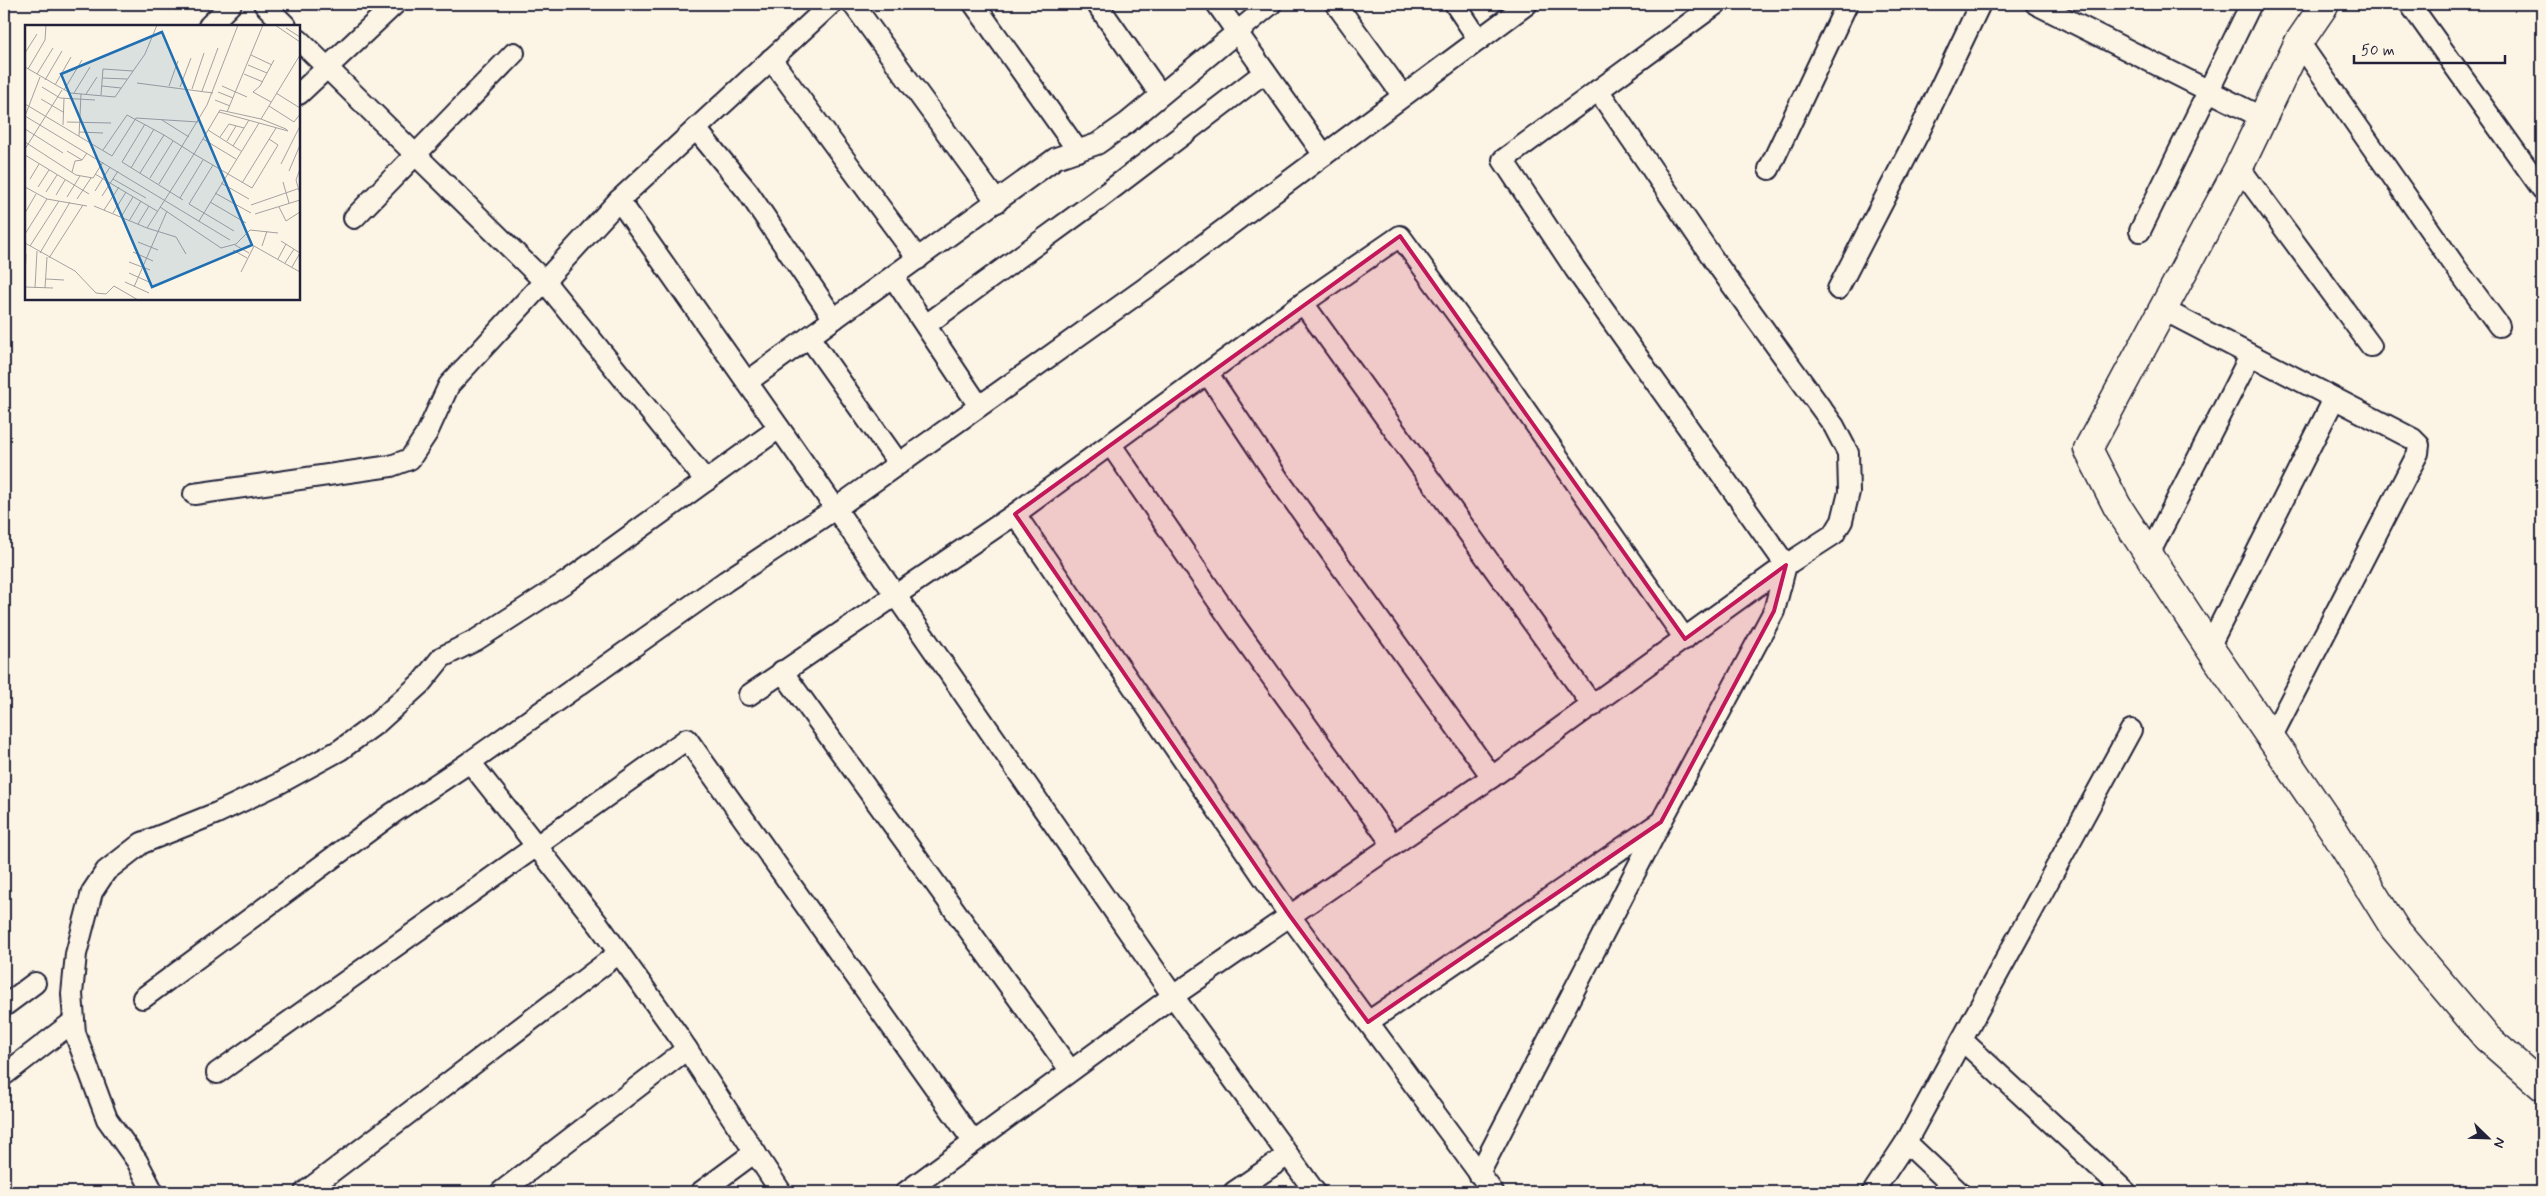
<svg xmlns="http://www.w3.org/2000/svg" width="2546" height="1196" font-family="Mynerve,sans-serif">
<rect width="100%" height="100%" fill="#fcf5e5"/>
<filter id="ink" filterUnits="userSpaceOnUse"><feTurbulence type="fractalNoise" baseFrequency=".02" numOctaves="2"/><feDisplacementMap in="SourceGraphic" scale="10" xChannelSelector="R" yChannelSelector="G"/><feConvolveMatrix kernelMatrix="1 2 1 2 8 2 1 2 1" color-interpolation-filters="sRGB"/></filter>
<g filter="url(#ink)">
<g fill="none" stroke-linecap="round" stroke-linejoin="round">
<g stroke="#22223b" stroke-width="24">
<g id="street">
<path d="M 264,4 L 286,26"/>
<path d="M 853,4 L 997,202"/>
<path d="M 974,4 L 1078,151"/>
<path d="M 1097,4 L 1160,94"/>
<path d="M 1217,4 L 1324,155"/>
<path d="M 1336,4 L 1403,96"/>
<path d="M 1455,4 L 1479,40"/>
<path d="M 2036,4 L 2263,118"/>
<path d="M 2410,4 L 2542,189"/>
<path d="M 209,26 L 231,4"/>
<path d="M 299,40 L 545,282 L 706,481"/>
<path d="M 2299,42 L 2457,269 L 2499,326"/>
<path d="M 771,59 L 918,259"/>
<path d="M 299,94 L 395,4"/>
<path d="M 696,129 L 748,192 L 834,319"/>
<path d="M 2239,167 L 2371,346"/>
<path d="M 1769,169 L 1847,4"/>
<path d="M 619,200 L 813,476 L 1173,996 L 1492,777 L 1279,480 L 1208,374"/>
<path d="M 354,218 L 514,53"/>
<path d="M 2140,231 L 2251,4"/>
<path d="M 893,277 L 979,406"/>
<path d="M 1838,289 L 1920,130 L 1980,4"/>
<path d="M 1303,303 L 1593,706"/>
<path d="M 2162,309 L 2413,439 L 2419,445 L 2418,453 L 2271,738"/>
<path d="M 926,325 L 1096,201 L 1265,72"/>
<path d="M 809,337 L 899,464"/>
<path d="M 747,382 L 1056,158 L 1097,144 L 1127,123 L 1271,4"/>
<path d="M 1111,445 L 1235,626 L 1393,845"/>
<path d="M 194,494 L 391,466 L 410,459 L 427,433 L 449,385 L 619,200 L 831,4"/>
<path d="M 1015,514 L 1290,916 L 1493,1192"/>
<path d="M 2149,554 L 2250,356"/>
<path d="M 2209,647 L 2334,399"/>
<path d="M 782,671 L 1070,1070"/>
<path d="M 749,695 L 1015,514 L 1303,303 L 1400,236 L 1487,355 L 1685,639"/>
<path d="M 470,762 L 599,925 L 677,1034 L 781,1192"/>
<path d="M 1492,777 L 1786,565 L 1834,534 L 1842,521 L 1849,492 L 1848,453 L 1834,426 L 1716,263 L 1598,90"/>
<path d="M 143,998 L 393,813 L 470,762 L 726,581 L 835,509 L 1144,289 L 1527,4"/>
<path d="M 4,1006 L 35,983"/>
<path d="M 1368,1022 L 1659,823"/>
<path d="M 1962,1040 L 2126,1192"/>
<path d="M 217,1073 L 687,739 L 973,1141"/>
<path d="M 4,1075 L 74,1021"/>
<path d="M 1906,1142 L 1959,1192"/>
<path d="M 1479,1174 L 1661,822 L 1774,611 L 1786,565 L 1575,269 L 1503,160 L 1716,4"/>
<path d="M 153,1192 L 137,1161 L 107,1119 L 75,1033 L 72,994 L 76,954 L 92,892 L 106,871 L 142,843 L 217,813 L 278,784 L 340,750 L 377,723 L 421,683 L 442,657 L 476,640 L 566,582 L 779,428"/>
<path d="M 305,1192 L 619,953"/>
<path d="M 501,1192 L 687,1049"/>
<path d="M 701,1192 L 755,1152"/>
<path d="M 906,1192 L 1173,996 L 1315,1192"/>
<path d="M 1234,1192 L 1288,1155"/>
<path d="M 1873,1192 L 1906,1142 L 2131,730"/>
</g>
</g>
<g stroke="#22223b" stroke-width="31">
<path id="secondary" d="M 2325,4 L 2299,42 L 2239,167 L 2088,449 L 2117,506 L 2209,647 L 2333,829 L 2395,929 L 2487,1038 L 2542,1086"/>
</g>
<use href="#street" stroke="#fcf5e5" stroke-width="20"/>
<use href="#secondary" stroke="#fcf5e5" stroke-width="28"/>
</g>
</g>
<path fill="#c2185b" fill-opacity="0.2" stroke="#c2185b" stroke-width="4" stroke-linejoin="round" d="M 1400,236 L 1685,639 L 1786,565 L 1774,611 L 1661,822 L 1368,1022 L 1290,916 L 1015,514 Z"/>
<g transform="translate(25 25)">
<rect width="275" height="275" fill="#fcf5e5"/>
<path fill="none" stroke="#a5a1a1" stroke-width="1" d="M 250,0 L 275,17M 261,3 L 275,12M 0,28 L 12,9M 226,30 L 247,40M 223,40 L 242,48M 0,42 L 45,68 L 90,72 L 120,29 L 132,0M 3,44 L 20,15 L 21,0M 12,49 L 28,23M 219,49 L 238,57M 77,53 L 102,54M 20,55 L 37,26M 112,58 L 188,68M 30,60 L 46,32M 77,61 L 96,63M 144,61 L 153,36M 197,61 L 222,72M 17,62 L 35,73 L 70,75M 155,62 L 166,33M 167,64 L 179,28M 39,65 L 57,35M 177,66 L 193,23M 193,67 L 208,73M 49,68 L 65,42M 251,68 L 275,83M 61,69 L 72,52M 76,70 L 78,44 L 108,46M 16,74 L 38,87M 190,75 L 205,81M 246,77 L 228,67 L 235,61 L 249,35M 0,79 L 87,131 L 111,93 L 173,97M 244,81 L 269,97 L 275,89M 194,87 L 263,106 L 261,104M 202,87 L 238,0M 0,91 L 205,215M 0,91 L 15,52M 236,94 L 275,30M 137,95 L 164,112M 42,97 L 86,98M 120,99 L 97,137 L 158,175M 38,100 L 39,73M 0,104 L 38,128M 183,105 L 216,126M 54,107 L 78,108M 54,111 L 56,69M 195,112 L 204,99 L 219,103M 178,114 L 211,134M 244,114 L 253,120 L 227,163 L 169,129 L 195,85 L 236,94 L 261,104M 202,116 L 211,101M 0,117 L 51,150 L 68,153 L 78,137M 208,121 L 224,95M 0,124 L 37,65M 78,125 L 102,90 L 139,110M 42,126 L 57,135M 0,130 L 64,169M 256,139 L 275,101M 188,140 L 164,179 L 209,206M 106,143 L 129,104M 275,144 L 271,155 L 275,169M 264,146 L 275,120M 47,147 L 50,136 L 57,135 L 62,128M 115,148 L 139,110 L 169,129 L 122,203M 70,149 L 132,186M 125,153 L 148,116M 5,154 L 14,139M 88,154 L 121,173M 258,157 L 264,178M 196,158 L 224,174M 217,158 L 251,103M 134,159 L 182,80 L 213,0M 0,162 L 22,174 L 62,181M 13,162 L 24,145M 70,166 L 85,142M 21,167 L 32,150M 190,168 L 226,188M 31,170 L 40,155M 77,171 L 93,146M 42,172 L 55,151M 155,173 L 178,135M 52,174 L 66,153M 185,177 L 221,198M 226,180 L 275,163M 69,181 L 122,203 L 151,212 L 161,229M 135,182 L 196,223 L 211,219 L 225,205 L 253,208M 254,182 L 261,196 L 275,187M 79,185 L 94,162M 0,188 L 11,169M 88,188 L 101,167M 230,189 L 275,175M 96,192 L 108,172M 104,196 L 116,176M 174,196 L 234,98M 113,199 L 124,181M 0,209 L 22,174M 256,216 L 275,228 L 267,242M 113,217 L 133,225M 0,218 L 50,246 L 71,268 L 81,269 L 89,261 L 113,275M 210,220 L 224,228M 5,221 L 34,176M 237,221 L 242,206M 208,225 L 222,233M 108,227 L 128,236M 15,228 L 45,177M 24,233 L 58,180M 253,234 L 261,219M 104,237 L 125,245M 260,238 L 269,224M 216,247 L 229,221 L 275,247M 104,248 L 124,257M 0,253 L 1,229M 21,254 L 39,255M 100,257 L 124,268M 0,262 L 28,263M 109,262 L 142,186M 10,263 L 12,226M 20,263 L 22,232"/>
<path fill="#1f6fb2" fill-opacity="0.15" stroke="#1f6fb2" stroke-width="2.5" d="M 137,7 L 227,220 L 127,262 L 36,49 Z"/>
<rect width="275" height="275" fill="none" stroke="#22223b" stroke-width="2.5"/>
</g>
<rect width="2546" height="1196" fill="none" stroke="#fcf5e5" stroke-width="20"/>
<rect x="10" y="10" width="2526" height="1176" fill="none" stroke="#22223b" stroke-width="2" filter="url(#ink)"/>
<g transform="translate(2488 1138) rotate(113)" stroke="#fcf5e5" stroke-width="4" paint-order="stroke">
<path d="M0-4L9 19L0 12L-9 19Z" fill="#22223b"/>
<text y="-8" font-size="14" font-weight="bold" text-anchor="middle" fill="#22223b">N</text>
</g>
<path d="M2354 55v8h151v-8" fill="none" stroke="#22223b" stroke-width="2.5"/>
<text x="2361" y="55" font-size="15" fill="#22223b" stroke="#fcf5e5" stroke-width="4" paint-order="stroke">50 m</text>
</svg>
